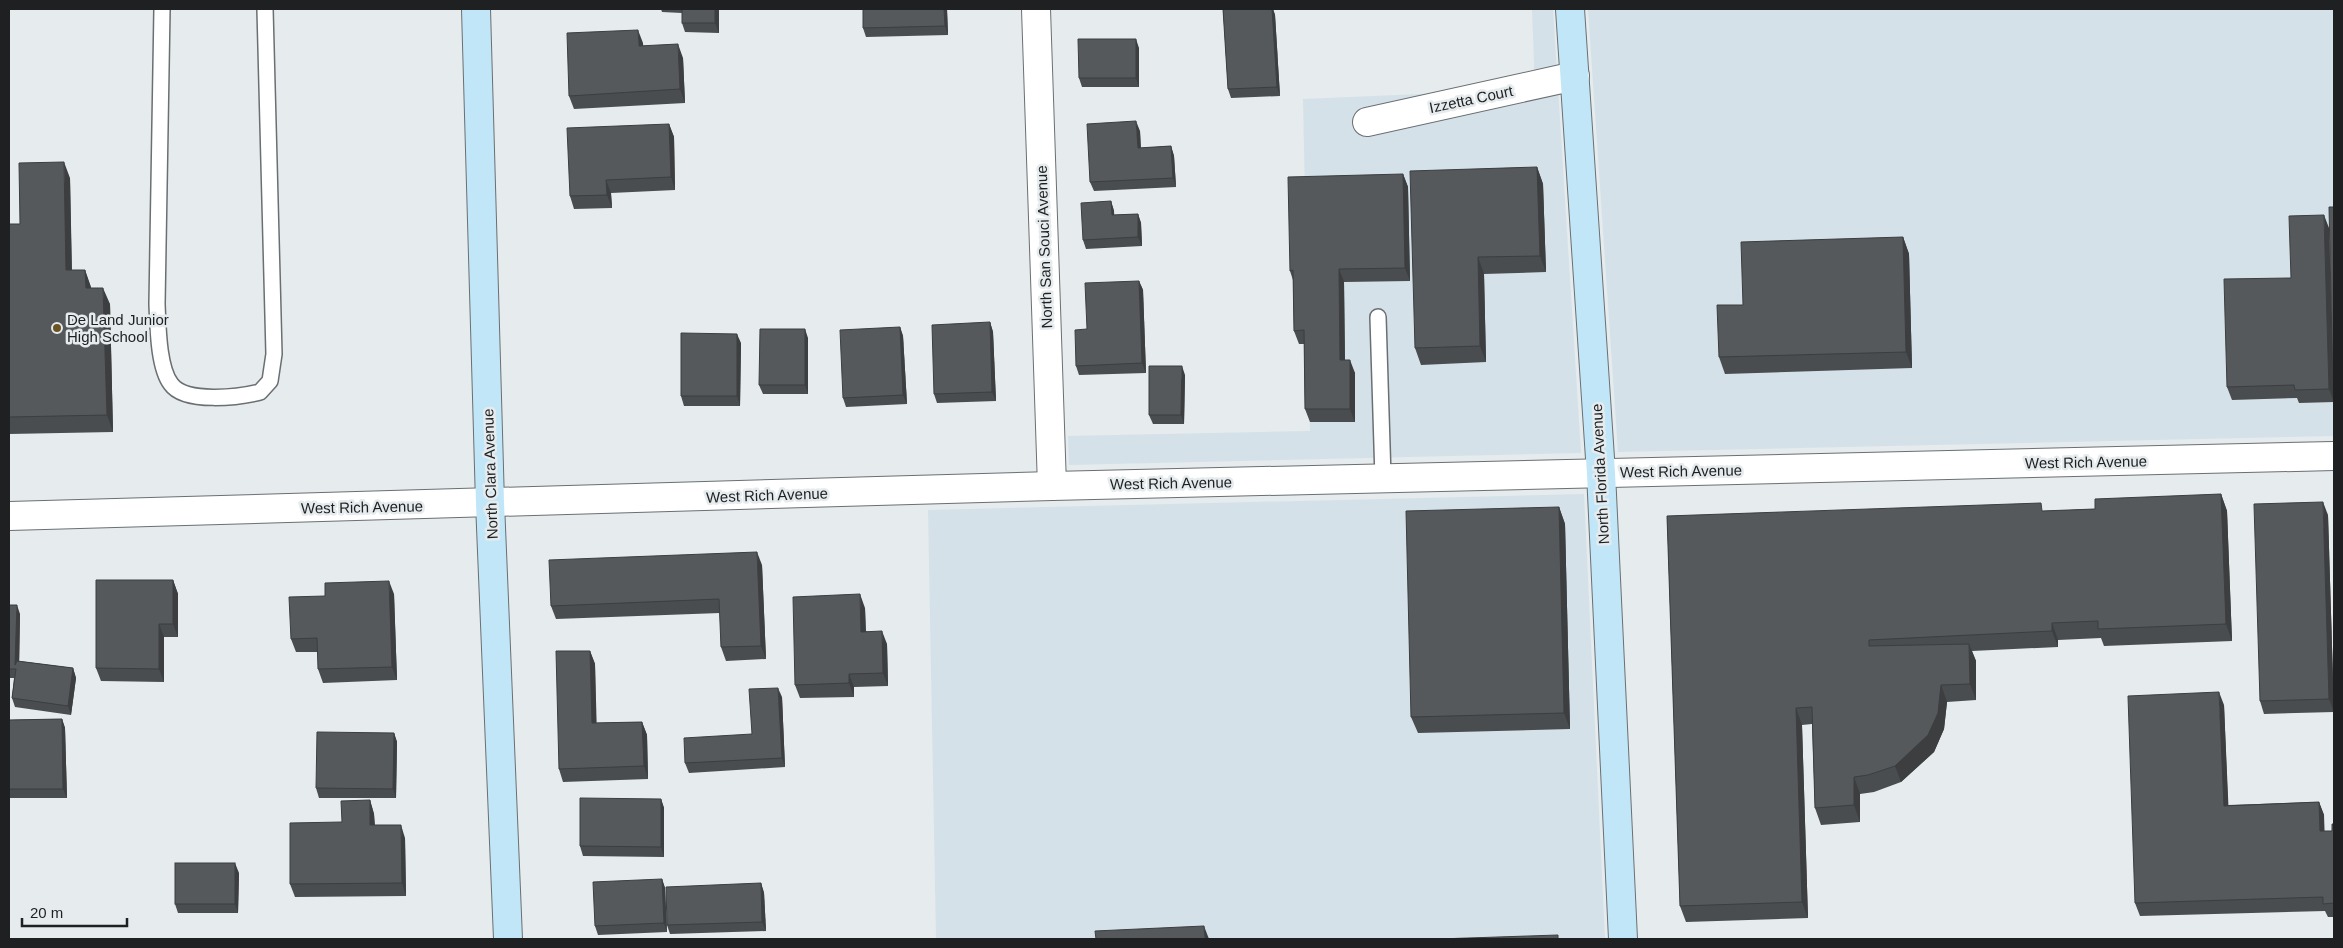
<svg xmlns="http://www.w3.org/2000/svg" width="2343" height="948" font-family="Arial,sans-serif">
<rect width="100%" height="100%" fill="#e6ebee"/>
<g fill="#d4e1e9">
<path d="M 1532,9 L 1553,9 L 1581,453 L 1069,465 L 1068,436 L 1310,431 L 1303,99 L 1535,89 Z"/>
<path d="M 1588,9 L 2334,9 L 2334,436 L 1618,452 Z"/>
<path d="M 1584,494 L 1605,939 L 936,939 L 928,510 Z"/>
</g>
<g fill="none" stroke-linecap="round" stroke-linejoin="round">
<g stroke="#6a6f72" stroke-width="18">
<g id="lane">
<path d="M 162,9 L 157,304 C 158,325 158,367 171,384 C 185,404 240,397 260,392 L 270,381 L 274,354 L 265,9"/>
<path d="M 1378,317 L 1383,478"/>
</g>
</g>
<g stroke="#6a6f72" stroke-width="30">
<g id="street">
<path d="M 1036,9 L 1052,486"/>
<path d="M 1367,122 L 1575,76"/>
<path d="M 9,516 L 1052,486 L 2334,456"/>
</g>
</g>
<g stroke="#6a6f72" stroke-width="30">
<g id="secondary">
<path d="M 476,9 L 490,503 L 508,939"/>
<path d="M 1570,9 L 1601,473 L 1623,939"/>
</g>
</g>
<use href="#lane" stroke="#fff" stroke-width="15"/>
<use href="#street" stroke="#fff" stroke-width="28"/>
<use href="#secondary" stroke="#c1e6f8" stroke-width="28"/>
</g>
<g fill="#494d4f">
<path d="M 661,9 L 719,9 L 719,33 L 685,32 L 682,23 L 682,13 L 662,12 Z"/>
<path d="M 863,9 L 947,9 L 948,35 L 866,37 L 863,28 Z"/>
<path d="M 1223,9 L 1273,9 L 1275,15 L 1280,96 L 1231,98 L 1228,89 Z"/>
<path d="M 643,43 L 643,46 L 683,58 L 685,103 L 574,109 L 569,96 Z"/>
<path d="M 1139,48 L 1139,87 L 1082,87 L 1079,78 Z"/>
<path d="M 669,124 L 674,137 L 675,190 L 611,193 L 612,208 L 574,209 L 570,196 Z"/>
<path d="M 1140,131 L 1141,148 L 1171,146 L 1174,156 L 1176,187 L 1094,191 L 1090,182 Z"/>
<path d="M 1537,167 L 1543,184 L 1546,272 L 1484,274 L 1486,362 L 1421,365 L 1415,348 Z"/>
<path d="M 1403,174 L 1408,187 L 1410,281 L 1344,282 L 1345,360 L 1355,373 L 1355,422 L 1310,422 L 1305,409 L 1304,344 L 1299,344 L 1294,331 L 1293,280 L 1290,271 Z"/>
<path d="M 70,178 L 72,270 L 85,270 L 91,288 L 110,304 L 113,432 L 9,434 L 9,224 L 20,224 Z"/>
<path d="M 1111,201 L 1114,211 L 1114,215 L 1138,214 L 1141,223 L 1142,246 L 1086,249 L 1083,240 Z"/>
<path d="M 2334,207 L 2334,402 L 2299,403 L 2297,398 L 2232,400 L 2227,387 L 2291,278 L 2329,228 L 2332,332 Z"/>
<path d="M 1903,237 L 1909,254 L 1912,368 L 1725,374 L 1719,357 L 1743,305 Z"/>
<path d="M 1139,281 L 1143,290 L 1146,373 L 1079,375 L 1076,366 L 1087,329 Z"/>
<path d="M 990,322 L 993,332 L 996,401 L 937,403 L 934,394 Z"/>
<path d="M 900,327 L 903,336 L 907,404 L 846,407 L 843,398 Z"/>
<path d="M 808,338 L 808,394 L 763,394 L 759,385 Z"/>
<path d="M 741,343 L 740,406 L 684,406 L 681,396 Z"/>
<path d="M 1185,375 L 1184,424 L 1153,424 L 1149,415 Z"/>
<path d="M 2221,494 L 2227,511 L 2232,641 L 2104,646 L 2101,638 L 2058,640 L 2058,647 L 1972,651 L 1976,661 L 1976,700 L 1947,702 L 1944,729 L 1934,752 L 1901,782 L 1874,792 L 1860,794 L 1860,822 L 1821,825 L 1815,808 L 1812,724 L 1802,725 L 1808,918 L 1686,922 L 1680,906 L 1667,516 L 2044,511 L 2095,509 Z"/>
<path d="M 1559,507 L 1565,524 L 1570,729 L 1418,733 L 1411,717 Z"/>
<path d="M 2328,515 L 2334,712 L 2264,714 L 2260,701 Z"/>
<path d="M 762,565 L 766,659 L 726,661 L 721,647 L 720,613 L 556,619 L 551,606 Z"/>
<path d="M 173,580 L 178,594 L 178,637 L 164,637 L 164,682 L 101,681 L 96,668 Z"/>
<path d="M 394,594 L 397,680 L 323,683 L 318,669 L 318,652 L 296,652 L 291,639 Z"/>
<path d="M 9,605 L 20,614 L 19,661 L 73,668 L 76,678 L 71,715 L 15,707 L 12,698 L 14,678 L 9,678 Z"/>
<path d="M 865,608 L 866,631 L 887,644 L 888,686 L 854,687 L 854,697 L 800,698 L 795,685 Z"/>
<path d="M 590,651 L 595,664 L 596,723 L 642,722 L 647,735 L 648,779 L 563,782 L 559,769 Z"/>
<path d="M 782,697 L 785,767 L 689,773 L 685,763 L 752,734 Z"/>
<path d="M 2224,705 L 2228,805 L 2319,802 L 2324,815 L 2324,831 L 2332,831 L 2334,824 L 2334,917 L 2328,917 L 2325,911 L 2140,916 L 2135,903 Z"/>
<path d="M 62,719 L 65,728 L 67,798 L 9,798 L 9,720 Z"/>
<path d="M 394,733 L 397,742 L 396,798 L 319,798 L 316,788 Z"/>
<path d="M 661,799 L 664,808 L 664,857 L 583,856 L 580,846 Z"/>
<path d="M 370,800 L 374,814 L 375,825 L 405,838 L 406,896 L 295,897 L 290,884 L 342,822 Z"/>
<path d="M 239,873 L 238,913 L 178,913 L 175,904 Z"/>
<path d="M 662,879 L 665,888 L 667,932 L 598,935 L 595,926 Z"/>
<path d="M 761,883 L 764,893 L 766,931 L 670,934 L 667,925 Z"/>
</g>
<g fill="#3c3e40">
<path d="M 715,9 L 719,9 L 719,33 L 715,23 Z"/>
<path d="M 944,9 L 947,9 L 948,35 L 945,26 Z"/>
<path d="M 1272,9 L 1273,9 L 1275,15 L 1280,96 L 1277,87 Z"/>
<path d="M 638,30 L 643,43 L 644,59 L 639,46 Z"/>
<path d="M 1136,39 L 1139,48 L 1139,87 L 1136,78 Z"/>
<path d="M 678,44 L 683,58 L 685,103 L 680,89 Z"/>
<path d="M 1136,121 L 1140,131 L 1141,157 L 1138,148 Z"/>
<path d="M 669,124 L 674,137 L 675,190 L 671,177 Z"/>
<path d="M 1171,146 L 1174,156 L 1176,187 L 1173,178 Z"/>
<path d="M 64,162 L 70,178 L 72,287 L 66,270 Z"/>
<path d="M 1537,167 L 1543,184 L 1546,272 L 1540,256 Z"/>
<path d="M 1403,174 L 1408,187 L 1410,281 L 1405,268 Z"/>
<path d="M 606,180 L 611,193 L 612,208 L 607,195 Z"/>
<path d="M 1111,201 L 1114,211 L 1115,225 L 1112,215 Z"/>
<path d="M 1138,214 L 1141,223 L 1142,246 L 1138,237 Z"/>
<path d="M 2324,215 L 2329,228 L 2334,402 L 2329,389 Z"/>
<path d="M 1903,237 L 1909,254 L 1912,368 L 1906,352 Z"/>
<path d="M 1478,257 L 1484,274 L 1486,362 L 1480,346 Z"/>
<path d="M 1339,269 L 1344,282 L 1345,373 L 1340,360 Z"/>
<path d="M 85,270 L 91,287 L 92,304 L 86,288 Z"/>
<path d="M 1139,281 L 1143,290 L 1146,373 L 1142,363 Z"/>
<path d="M 103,288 L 110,304 L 113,432 L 107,415 Z"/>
<path d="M 990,322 L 993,332 L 996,401 L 992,392 Z"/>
<path d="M 900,327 L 903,336 L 907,404 L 903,395 Z"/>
<path d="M 805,329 L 808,338 L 808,394 L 805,385 Z"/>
<path d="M 737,334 L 741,343 L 740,406 L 737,396 Z"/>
<path d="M 1350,360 L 1355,373 L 1355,422 L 1350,409 Z"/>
<path d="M 1182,366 L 1185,375 L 1184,424 L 1181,415 Z"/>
<path d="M 2221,494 L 2227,511 L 2232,641 L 2226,624 Z"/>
<path d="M 2323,502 L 2328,515 L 2334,712 L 2329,699 Z"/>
<path d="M 1559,507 L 1565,524 L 1570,729 L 1564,713 Z"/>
<path d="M 757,552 L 762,565 L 766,659 L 761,646 Z"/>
<path d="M 173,580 L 178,594 L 178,637 L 173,624 Z"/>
<path d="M 389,581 L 394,594 L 397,680 L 392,667 Z"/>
<path d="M 860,594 L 865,608 L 866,645 L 861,632 Z"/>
<path d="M 17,605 L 20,614 L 19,674 L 15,665 Z"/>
<path d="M 2052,623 L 2058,640 L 2058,647 L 2052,631 Z"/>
<path d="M 159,624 L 164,637 L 164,682 L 159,669 Z"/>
<path d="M 882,631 L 887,644 L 888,686 L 883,673 Z"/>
<path d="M 1969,644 L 1976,661 L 1976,700 L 1970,684 Z"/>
<path d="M 590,651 L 595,664 L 597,737 L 592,723 Z"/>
<path d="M 73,668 L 76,678 L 71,715 L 68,706 Z"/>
<path d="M 849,674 L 854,687 L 854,697 L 849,683 Z"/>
<path d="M 1941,685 L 1947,702 L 1944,729 L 1934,752 L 1901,782 L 1895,766 Z"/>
<path d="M 778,688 L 782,697 L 785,767 L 782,758 Z"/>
<path d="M 2219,692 L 2224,705 L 2229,819 L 2224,806 Z"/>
<path d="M 1796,708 L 1802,725 L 1808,918 L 1802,902 Z"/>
<path d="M 62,719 L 65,728 L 67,798 L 63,789 Z"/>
<path d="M 642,722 L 647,735 L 648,779 L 644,766 Z"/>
<path d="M 394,733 L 397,742 L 396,798 L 393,789 Z"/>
<path d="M 1854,777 L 1860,794 L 1860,822 L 1854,805 Z"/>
<path d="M 661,799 L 664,808 L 664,857 L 661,847 Z"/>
<path d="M 370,800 L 374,814 L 375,838 L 370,825 Z"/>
<path d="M 2319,802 L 2324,815 L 2325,844 L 2320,831 Z"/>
<path d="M 401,825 L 405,838 L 406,896 L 402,883 Z"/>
<path d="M 235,863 L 239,873 L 238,913 L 235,904 Z"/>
<path d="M 662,879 L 665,888 L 667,932 L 664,923 Z"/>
<path d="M 761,883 L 764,893 L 766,931 L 762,922 Z"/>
<path d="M 1204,926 L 1209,939 L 1205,939 Z"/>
</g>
<g fill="#55595c" stroke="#3c3e40">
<rect x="682" y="9" width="33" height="14"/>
<path d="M 863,9 L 944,9 L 945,26 L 863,28 Z"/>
<path d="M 1223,9 L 1272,9 L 1277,87 L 1228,89 Z"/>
<path d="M 638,30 L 639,46 L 678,44 L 680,89 L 569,96 L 567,33 Z"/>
<path d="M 1078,39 L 1136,39 L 1136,78 L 1079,78 Z"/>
<path d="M 1136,121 L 1138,148 L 1171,146 L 1173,178 L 1090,182 L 1087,124 Z"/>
<path d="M 669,124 L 671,177 L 606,180 L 607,195 L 570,196 L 567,128 Z"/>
<path d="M 64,162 L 66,270 L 85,270 L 86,288 L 103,288 L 107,415 L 9,417 L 9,224 L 20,224 L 19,163 Z"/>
<path d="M 1537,167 L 1540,256 L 1478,257 L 1480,346 L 1415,348 L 1410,171 Z"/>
<path d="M 1403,174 L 1405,268 L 1339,269 L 1340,360 L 1350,360 L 1350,409 L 1305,409 L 1304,330 L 1294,331 L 1293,270 L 1290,271 L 1288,177 Z"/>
<path d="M 1111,201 L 1112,215 L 1138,214 L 1138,237 L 1083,240 L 1081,203 Z"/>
<path d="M 2329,207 L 2334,207 L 2334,391 L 2333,391 Z"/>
<path d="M 2324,215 L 2329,389 L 2295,390 L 2294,385 L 2227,387 L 2224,279 L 2291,278 L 2289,216 Z"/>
<path d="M 1903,237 L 1906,352 L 1719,357 L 1717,305 L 1743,305 L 1741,242 Z"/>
<path d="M 1139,281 L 1142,363 L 1076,366 L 1075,330 L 1087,329 L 1085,283 Z"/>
<path d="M 990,322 L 992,392 L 934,394 L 932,325 Z"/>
<path d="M 900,327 L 903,395 L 843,398 L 840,330 Z"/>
<path d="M 760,329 L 805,329 L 805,385 L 759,385 Z"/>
<path d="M 681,333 L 737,334 L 737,396 L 681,396 Z"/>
<path d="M 1149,366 L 1182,366 L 1181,415 L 1149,415 Z"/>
<path d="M 2221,494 L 2226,624 L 2098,629 L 2098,621 L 2052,623 L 2052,631 L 1869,640 L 1869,646 L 1969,644 L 1970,684 L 1941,685 L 1938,713 L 1928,735 L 1895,766 L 1868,775 L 1854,777 L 1854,805 L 1815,808 L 1812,707 L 1796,708 L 1802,902 L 1680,906 L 1667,516 L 2041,503 L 2042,511 L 2095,509 L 2095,499 Z"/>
<path d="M 2323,502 L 2329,699 L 2260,701 L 2254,504 Z"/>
<path d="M 1559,507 L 1564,713 L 1411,717 L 1406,511 Z"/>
<path d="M 757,552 L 761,646 L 721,647 L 719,599 L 551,606 L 549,560 Z"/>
<path d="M 96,580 L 173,580 L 173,624 L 159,624 L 159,669 L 96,668 Z"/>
<path d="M 389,581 L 392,667 L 318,669 L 317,638 L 291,639 L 289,597 L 325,596 L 325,583 Z"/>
<path d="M 860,594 L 861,632 L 882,631 L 883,673 L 849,674 L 849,683 L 795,685 L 793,597 Z"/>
<path d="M 9,605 L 17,605 L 15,665 L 17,661 L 73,668 L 68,706 L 12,698 L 16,669 L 9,669 Z"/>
<path d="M 556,651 L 590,651 L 592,723 L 642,722 L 644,766 L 559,769 Z"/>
<path d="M 778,688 L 782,758 L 685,763 L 684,738 L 752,734 L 749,689 Z"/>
<path d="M 2219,692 L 2224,806 L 2319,802 L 2320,831 L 2332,831 L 2332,824 L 2334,824 L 2334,903 L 2323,904 L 2323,897 L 2135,903 L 2128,696 Z"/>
<path d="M 62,719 L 63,789 L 9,789 L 9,720 Z"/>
<path d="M 317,732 L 394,733 L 393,789 L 316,788 Z"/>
<path d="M 580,798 L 661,799 L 661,847 L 580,846 Z"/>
<path d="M 370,800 L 370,825 L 401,825 L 402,883 L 290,884 L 290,823 L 342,822 L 341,801 Z"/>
<rect x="175" y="863" width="60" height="41"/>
<path d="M 662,879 L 664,923 L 595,926 L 593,882 Z"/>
<path d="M 761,883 L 762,922 L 667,925 L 666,887 Z"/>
<path d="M 1204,926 L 1205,939 L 1096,939 L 1095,931 Z"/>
<path d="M 1558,935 L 1558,939 L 1438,939 Z"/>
</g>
<circle fill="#6a5423" stroke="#e6ebee" stroke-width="2" cx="57" cy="328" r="5"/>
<g text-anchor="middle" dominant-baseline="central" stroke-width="5" stroke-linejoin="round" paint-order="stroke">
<g font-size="15" fill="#1e2021" stroke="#e6ebee">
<text transform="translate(1471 99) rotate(-12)">Izzetta Court</text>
<text transform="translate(1044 247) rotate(-92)">North San Souci Avenue</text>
<text transform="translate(2086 462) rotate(-1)">West Rich Avenue</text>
<text transform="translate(1681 471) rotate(-1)">West Rich Avenue</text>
<text transform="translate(490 474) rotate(-92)">North Clara Avenue</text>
<text transform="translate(1600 474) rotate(-93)">North Florida Avenue</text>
<text transform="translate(1171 483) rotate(-1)">West Rich Avenue</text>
<text transform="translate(767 495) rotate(-2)">West Rich Avenue</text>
<text transform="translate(362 507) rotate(-1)">West Rich Avenue</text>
</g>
<g font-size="15" fill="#1e2021" stroke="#e6ebee" text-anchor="start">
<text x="67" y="319">De Land Junior<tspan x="67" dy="17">High School</tspan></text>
</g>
</g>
<rect width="2343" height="948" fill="none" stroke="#1e2021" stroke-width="20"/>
<path d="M22 918v8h105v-8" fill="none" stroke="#1e2021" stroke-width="2.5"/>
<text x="30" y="918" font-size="15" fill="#1e2021" stroke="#e6ebee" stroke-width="4" paint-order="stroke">20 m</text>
</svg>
